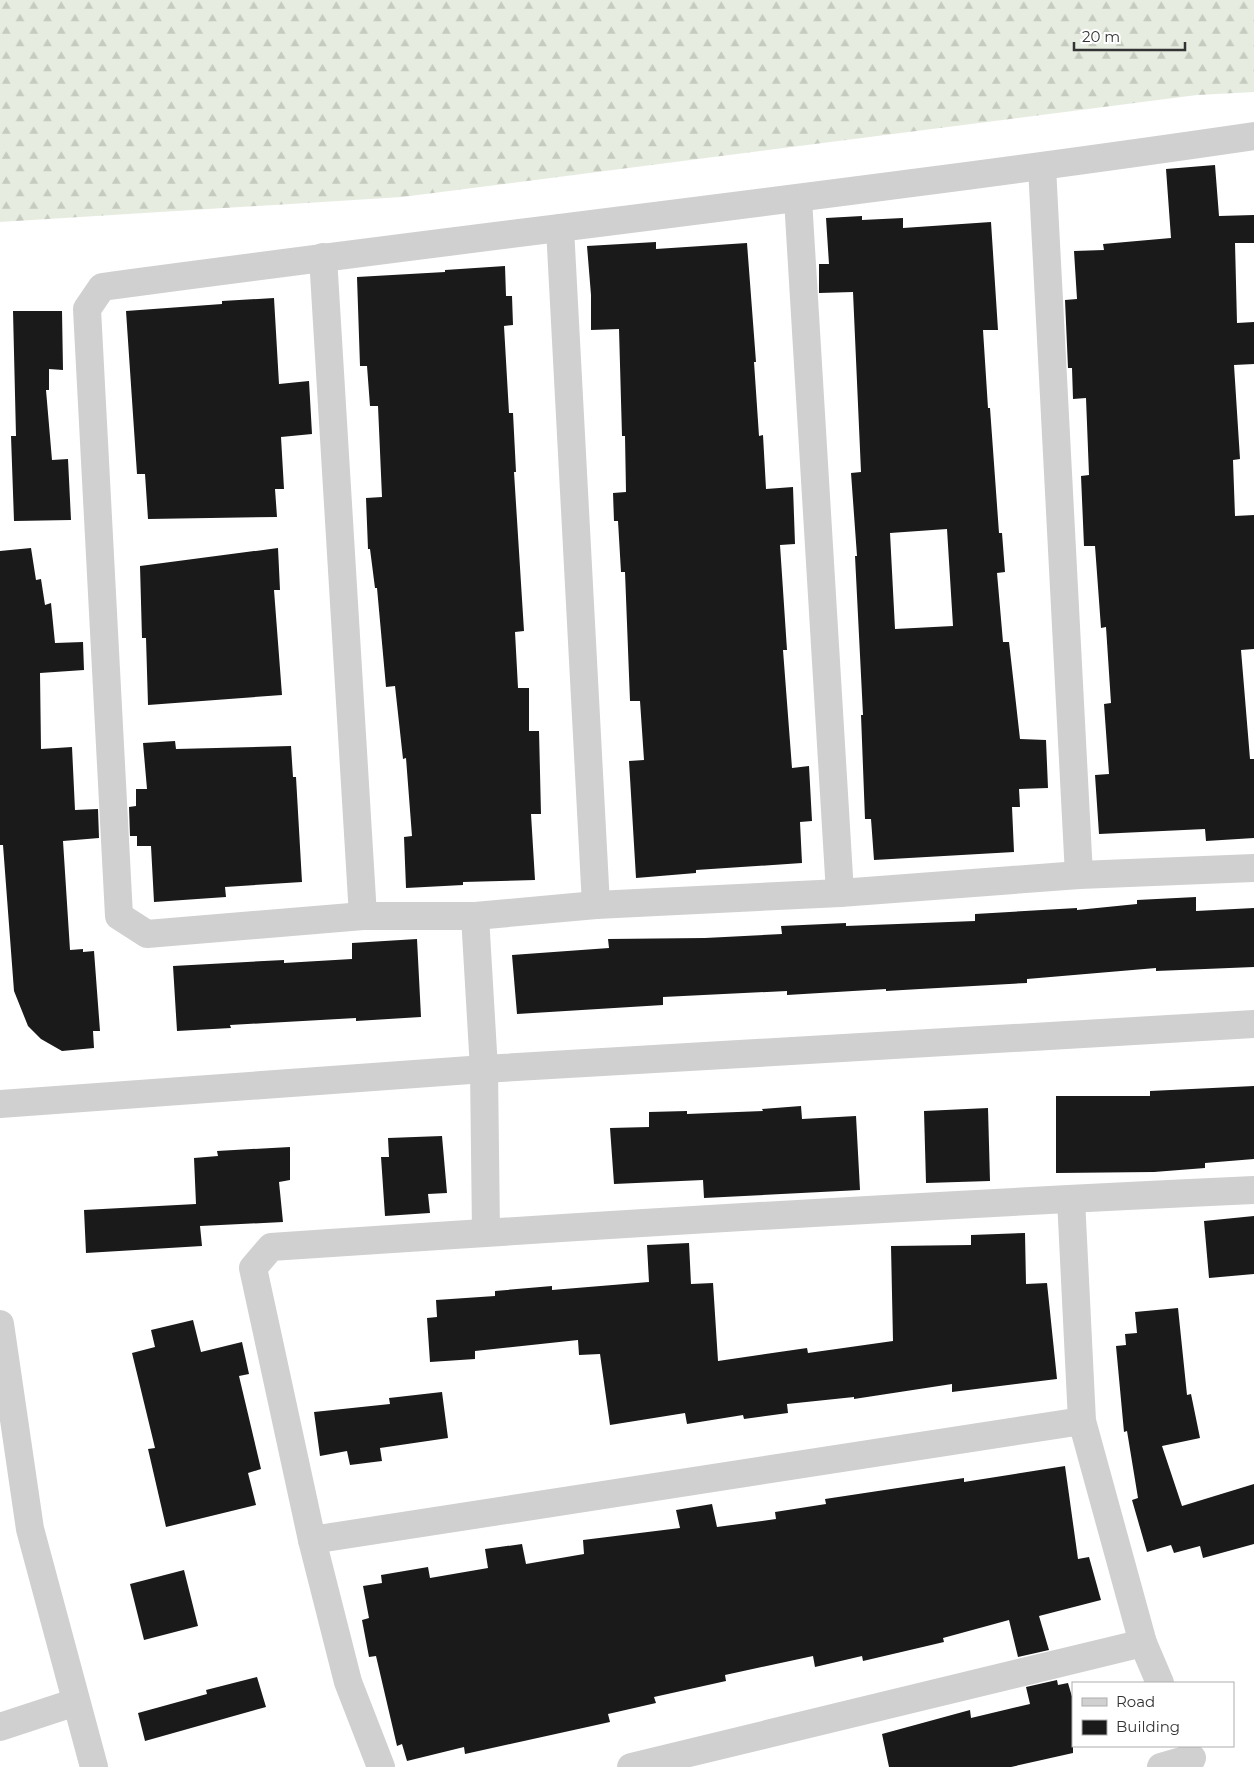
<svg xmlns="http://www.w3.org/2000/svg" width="1254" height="1767" font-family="Montserrat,sans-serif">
<defs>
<pattern id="forest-firs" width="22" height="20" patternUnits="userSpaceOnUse" patternTransform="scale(1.25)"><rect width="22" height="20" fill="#e6ecdf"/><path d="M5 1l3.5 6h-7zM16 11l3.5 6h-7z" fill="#c6cbc0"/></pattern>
</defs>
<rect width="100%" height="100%" fill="#fff"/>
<path fill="url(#forest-firs)" d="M 0,0 L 1254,0 L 1254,92 L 1197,95 L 402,197 L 0,222 Z"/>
<g fill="#1a1a1a" fill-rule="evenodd">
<path d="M 1215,165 L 1219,216 L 1254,215 L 1254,243 L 1235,243 L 1237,323 L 1254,322 L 1254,364 L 1234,365 L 1240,459 L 1233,460 L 1235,516 L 1254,515 L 1254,649 L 1241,650 L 1250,759 L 1254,759 L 1254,838 L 1206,841 L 1205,829 L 1099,834 L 1095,775 L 1109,774 L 1104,704 L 1111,703 L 1106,627 L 1101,628 L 1095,546 L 1084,546 L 1081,476 L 1089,475 L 1086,398 L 1073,399 L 1072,368 L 1068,368 L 1065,300 L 1077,299 L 1074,251 L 1104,250 L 1103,244 L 1171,238 L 1166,169 Z"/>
<path d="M 862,216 L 862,220 L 903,218 L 903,228 L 991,222 L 998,330 L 983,330 L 988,408 L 990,408 L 999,533 L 1002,533 L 1005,572 L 997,573 L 1003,642 L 1009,642 L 1020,739 L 1046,740 L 1048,788 L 1019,789 L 1020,807 L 1012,807 L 1014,852 L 874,860 L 871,819 L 865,819 L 861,715 L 863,715 L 855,556 L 857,556 L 851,473 L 861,472 L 853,292 L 819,293 L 819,264 L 829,264 L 826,218 ZM 947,529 L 953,626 L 895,629 L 890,533 Z"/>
<path d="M 656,242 L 656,249 L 747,243 L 756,362 L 754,362 L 759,436 L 763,435 L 766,489 L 793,487 L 795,544 L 780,545 L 787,650 L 783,650 L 792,768 L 809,766 L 812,821 L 800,822 L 802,863 L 696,870 L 696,873 L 636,878 L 629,761 L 644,760 L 640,701 L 630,701 L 625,572 L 621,572 L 618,521 L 614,521 L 613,493 L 626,492 L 625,436 L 622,436 L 619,329 L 591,330 L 591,295 L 587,246 Z"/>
<path d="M 505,266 L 506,296 L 512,296 L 513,325 L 504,326 L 509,413 L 513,413 L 516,472 L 514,472 L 524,631 L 515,632 L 518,688 L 529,688 L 529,731 L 539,731 L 541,814 L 531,814 L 535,880 L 463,882 L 463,885 L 406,888 L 404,837 L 412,836 L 406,758 L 403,759 L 395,686 L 386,687 L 377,588 L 375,588 L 370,549 L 368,549 L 366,498 L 382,497 L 378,406 L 370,406 L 367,366 L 360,366 L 357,277 L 445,272 L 445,270 Z"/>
<path d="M 274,298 L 279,384 L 309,381 L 312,434 L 281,437 L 284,489 L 275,489 L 277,517 L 148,519 L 145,474 L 137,474 L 126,311 L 222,304 L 222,301 Z"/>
<path d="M 13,311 L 62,311 L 63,370 L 49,369 L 49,390 L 46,390 L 52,460 L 68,459 L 71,520 L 14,521 L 11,436 L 16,436 Z"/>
<path d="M 31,548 L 36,580 L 41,579 L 45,605 L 51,603 L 55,643 L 83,642 L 84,670 L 40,673 L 41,749 L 72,747 L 75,810 L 98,809 L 99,838 L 63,841 L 70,950 L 83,949 L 83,952 L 94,951 L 100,1031 L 93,1031 L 94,1048 L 62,1051 L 41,1039 L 28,1026 L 14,991 L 3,845 L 0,845 L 0,551 Z"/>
<path d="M 278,548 L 280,590 L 274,590 L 282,695 L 148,705 L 146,638 L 142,638 L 140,566 Z"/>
<path d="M 175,741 L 176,749 L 291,746 L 293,777 L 296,777 L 302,882 L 225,887 L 226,897 L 154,902 L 151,846 L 137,846 L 137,836 L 130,836 L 129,807 L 136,806 L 136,789 L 147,789 L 143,743 Z"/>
<path d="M 1196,897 L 1196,911 L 1254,908 L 1254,967 L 1156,971 L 1156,968 L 1027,979 L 1027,983 L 920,989 L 886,991 L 886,989 L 787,995 L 787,991 L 663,997 L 663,1005 L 517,1014 L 512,955 L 609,948 L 608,939 L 705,938 L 782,934 L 781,926 L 846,923 L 846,926 L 975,921 L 975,914 L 1077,908 L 1077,910 L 1137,904 L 1137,900 Z"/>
<path d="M 417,939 L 421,1017 L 356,1021 L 356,1018 L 230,1025 L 231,1028 L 177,1031 L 173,966 L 284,960 L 284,963 L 352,959 L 352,943 Z"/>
<path d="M 1254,1086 L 1254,1159 L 1205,1163 L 1205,1168 L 1154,1172 L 1056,1173 L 1056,1096 L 1150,1096 L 1150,1091 Z"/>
<path d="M 801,1106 L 802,1119 L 856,1116 L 860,1190 L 704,1198 L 703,1180 L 614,1184 L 610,1128 L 649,1127 L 649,1112 L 687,1111 L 687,1114 L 763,1111 L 762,1109 Z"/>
<path d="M 988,1108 L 990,1181 L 926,1183 L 924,1111 Z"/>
<path d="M 442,1136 L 447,1193 L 428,1194 L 430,1213 L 385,1216 L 381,1157 L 389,1157 L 388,1138 Z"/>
<path d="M 290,1147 L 290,1180 L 279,1182 L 283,1222 L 200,1226 L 202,1246 L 86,1253 L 84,1210 L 196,1204 L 194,1158 L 218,1156 L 217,1151 Z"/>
<path d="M 1254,1216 L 1254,1274 L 1209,1278 L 1204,1221 Z"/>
<path d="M 1025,1233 L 1026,1284 L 1047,1283 L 1057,1379 L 952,1392 L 952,1384 L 854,1399 L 854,1397 L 787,1404 L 788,1413 L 744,1419 L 743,1415 L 687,1424 L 685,1413 L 610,1425 L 600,1354 L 579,1355 L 578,1340 L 475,1351 L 475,1359 L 430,1362 L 427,1318 L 437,1317 L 436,1300 L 495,1296 L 495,1291 L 552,1286 L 552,1290 L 649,1282 L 647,1245 L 689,1243 L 691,1284 L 713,1283 L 718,1361 L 807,1348 L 808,1353 L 893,1341 L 891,1246 L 971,1245 L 971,1235 Z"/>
<path d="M 1178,1308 L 1187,1395 L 1191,1394 L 1200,1438 L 1162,1446 L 1182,1506 L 1254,1484 L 1254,1544 L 1203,1558 L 1200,1546 L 1174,1553 L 1171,1545 L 1147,1552 L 1132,1500 L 1138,1498 L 1127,1431 L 1124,1432 L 1116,1346 L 1126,1345 L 1125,1334 L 1137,1333 L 1135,1312 Z"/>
<path d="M 193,1320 L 201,1352 L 242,1342 L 249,1374 L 239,1376 L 261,1469 L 248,1473 L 256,1505 L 166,1527 L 148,1449 L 155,1448 L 132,1353 L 155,1347 L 151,1330 Z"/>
<path d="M 442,1392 L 448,1438 L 380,1448 L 382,1461 L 350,1465 L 347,1451 L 320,1456 L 314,1412 L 390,1404 L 389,1398 Z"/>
<path d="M 1065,1466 L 1078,1559 L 1089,1557 L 1101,1600 L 1039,1616 L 1049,1650 L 1018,1657 L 1009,1620 L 943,1638 L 944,1642 L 863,1661 L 862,1656 L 815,1667 L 813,1656 L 725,1675 L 726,1681 L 654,1697 L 656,1703 L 608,1714 L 610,1722 L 465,1754 L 464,1747 L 407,1761 L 402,1744 L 397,1746 L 376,1656 L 369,1657 L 362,1620 L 369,1618 L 363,1586 L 382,1583 L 381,1575 L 428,1567 L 430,1578 L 488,1568 L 485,1549 L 522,1544 L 526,1564 L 584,1554 L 583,1540 L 680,1528 L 676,1510 L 712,1504 L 717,1527 L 776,1519 L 775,1512 L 826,1504 L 825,1499 L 964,1478 L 964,1482 Z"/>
<path d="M 184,1570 L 198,1626 L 144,1640 L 130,1584 Z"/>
<path d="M 257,1677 L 266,1707 L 145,1741 L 138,1713 L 207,1694 L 206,1690 Z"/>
<path d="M 1057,1680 L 1058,1685 L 1068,1683 L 1073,1700 L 1073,1753 L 1011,1767 L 889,1767 L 882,1734 L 970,1710 L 971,1718 L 1030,1704 L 1026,1687 Z"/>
</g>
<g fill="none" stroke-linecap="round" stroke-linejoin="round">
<g stroke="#d0d0d0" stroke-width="28">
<path d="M 1254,136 C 871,192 486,235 102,287 L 87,309 L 119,916 L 147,934 L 363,916 L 475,916 L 596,905 L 840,893 L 1079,875 L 1254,868"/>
<path d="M 1042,167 L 1079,875"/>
<path d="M 798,199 L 840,893"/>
<path d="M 560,228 L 596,905"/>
<path d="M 323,257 L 363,916"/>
<path d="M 475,916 L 484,1069 L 486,1232"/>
<path d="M 1071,1199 L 1082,1421 L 1143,1643 L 1160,1683"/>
<path d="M 312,1540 L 1082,1421"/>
<path d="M 0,1727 L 76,1702"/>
<path d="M 381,1767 L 348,1682 L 312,1540 L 253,1268 L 271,1247 C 598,1225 926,1205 1254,1190"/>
<path d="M 631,1767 L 1143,1643"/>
<path d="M 1161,1767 L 1192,1758"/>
</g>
<g stroke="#d0d0d0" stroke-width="28">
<path d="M 0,1104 L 484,1069 L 1254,1024"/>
<path d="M 0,1324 L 30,1529 L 94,1767"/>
</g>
</g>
<rect x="1072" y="1682" width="162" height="65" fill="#ffffff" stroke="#adadad"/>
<rect x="1082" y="1698" width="25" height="8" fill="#d0d0d0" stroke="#adadad"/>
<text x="1116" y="1707" font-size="15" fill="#333333">Road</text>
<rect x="1082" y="1720" width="25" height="15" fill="#1a1a1a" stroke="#adadad"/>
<text x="1116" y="1732" font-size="15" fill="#333333">Building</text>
<path d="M1074 42v8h111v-8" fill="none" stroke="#333333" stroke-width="2.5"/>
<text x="1082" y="42" font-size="15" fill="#333333" stroke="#ffffff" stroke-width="4" paint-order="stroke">20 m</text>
</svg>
